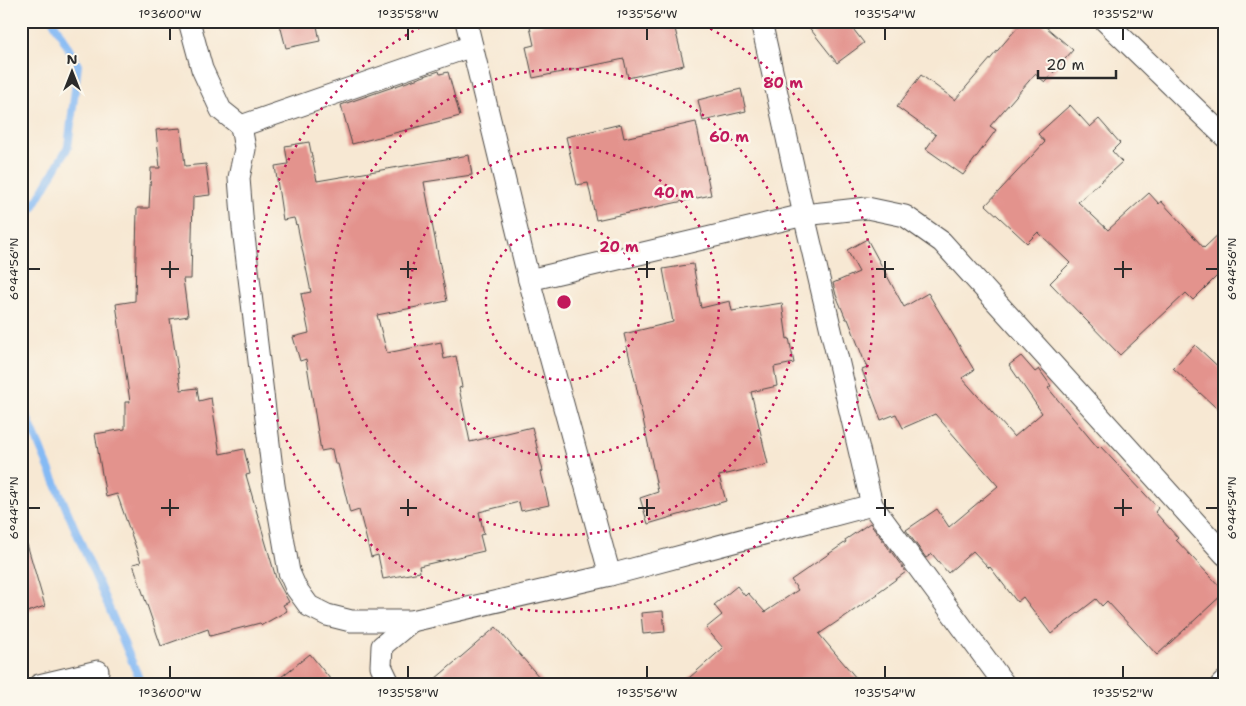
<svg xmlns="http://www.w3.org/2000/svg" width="1246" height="706" font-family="'Shantell Sans',sans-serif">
<rect width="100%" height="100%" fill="#fbf7ec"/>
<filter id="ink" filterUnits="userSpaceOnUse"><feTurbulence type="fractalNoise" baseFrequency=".02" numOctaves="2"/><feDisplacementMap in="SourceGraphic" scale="10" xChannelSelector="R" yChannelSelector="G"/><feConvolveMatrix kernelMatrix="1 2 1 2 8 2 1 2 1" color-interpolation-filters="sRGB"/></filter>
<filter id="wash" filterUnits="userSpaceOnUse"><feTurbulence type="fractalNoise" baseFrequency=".0096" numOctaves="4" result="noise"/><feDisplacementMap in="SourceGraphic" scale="20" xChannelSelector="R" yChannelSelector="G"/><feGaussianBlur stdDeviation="1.12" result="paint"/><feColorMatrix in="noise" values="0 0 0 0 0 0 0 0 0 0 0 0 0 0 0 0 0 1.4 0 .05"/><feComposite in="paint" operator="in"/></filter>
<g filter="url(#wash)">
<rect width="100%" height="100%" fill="#f7e8d3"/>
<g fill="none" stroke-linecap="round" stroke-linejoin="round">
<g stroke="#85baf4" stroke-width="8">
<path d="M 21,228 L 68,147 L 78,65 L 53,21"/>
<path d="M 21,403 L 142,685"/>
</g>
</g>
<g id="blocks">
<g fill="#e3938d">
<path d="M 279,21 L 316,21 L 320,41 L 286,48 Z"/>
<path d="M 559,21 L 673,21 L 684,65 L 628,78 L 624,59 L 533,78 L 526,47 L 534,45 L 530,27 Z"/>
<path d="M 804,21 L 847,21 L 864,43 L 837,63 Z"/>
<path d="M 1023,21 L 1039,21 L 1073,50 L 1045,82 L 1035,74 L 990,126 L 996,130 L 963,175 L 926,149 L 936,135 L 897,107 L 921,75 L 955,100 Z"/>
<path d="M 439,71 L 440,74 L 448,72 L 460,116 L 352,144 L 341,105 Z"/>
<path d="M 741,89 L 746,111 L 703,121 L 698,100 Z"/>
<path d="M 1070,105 L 1090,127 L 1099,119 L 1120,143 L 1112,151 L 1122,162 L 1078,202 L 1108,230 L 1149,193 L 1159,204 L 1161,201 L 1204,248 L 1225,228 L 1225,268 L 1193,300 L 1186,293 L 1120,355 L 1050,283 L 1070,263 L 1038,232 L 1027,243 L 986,205 L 1045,142 L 1038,134 Z"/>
<path d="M 696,122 L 711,195 L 596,220 L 588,183 L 577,185 L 566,137 L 621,124 L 624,138 Z"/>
<path d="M 181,128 L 185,166 L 206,164 L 210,195 L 193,197 L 191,279 L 183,279 L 188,316 L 170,319 L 181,390 L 197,388 L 199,401 L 211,398 L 220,454 L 244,449 L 250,474 L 246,475 L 276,578 L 289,602 L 283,605 L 287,611 L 262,625 L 260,623 L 210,636 L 208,629 L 161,646 L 133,564 L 141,562 L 117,494 L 106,497 L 95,434 L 125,429 L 125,402 L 130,402 L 116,304 L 135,301 L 137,208 L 149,208 L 151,168 L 160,168 L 156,130 Z"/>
<path d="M 309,142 L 317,181 L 469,155 L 472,175 L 424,182 L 447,301 L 377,315 L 387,353 L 441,342 L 444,359 L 456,356 L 462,387 L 459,388 L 470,442 L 532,427 L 543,471 L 541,472 L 549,505 L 521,511 L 519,502 L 479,512 L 484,534 L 480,535 L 484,551 L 419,566 L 420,572 L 383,579 L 378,555 L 371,557 L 359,510 L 350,513 L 338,464 L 335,464 L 332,449 L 321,451 L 306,359 L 300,361 L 293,337 L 309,333 L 301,294 L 311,292 L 297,224 L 296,225 L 294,218 L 283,220 L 275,166 L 288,164 L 285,146 Z"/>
<path d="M 867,239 L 904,307 L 928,293 L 974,370 L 962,378 L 1014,437 L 1042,413 L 1009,365 L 1021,356 L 1035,372 L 1039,369 L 1051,386 L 1048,388 L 1098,448 L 1100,446 L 1158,508 L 1155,512 L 1178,538 L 1176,540 L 1225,592 L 1157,655 L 1107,601 L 1102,606 L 1096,599 L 1051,634 L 1023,597 L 1017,602 L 990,567 L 989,568 L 973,551 L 948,573 L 932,554 L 926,558 L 906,530 L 937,509 L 949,527 L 998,486 L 935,414 L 903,428 L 896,414 L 881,420 L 862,370 L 867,368 L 848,319 L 846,319 L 836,295 L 833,283 L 859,272 L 847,250 Z"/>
<path d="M 693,264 L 701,308 L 730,301 L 732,311 L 782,303 L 787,339 L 789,338 L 794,363 L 774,367 L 777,386 L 751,392 L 768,464 L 719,476 L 726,501 L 648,524 L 640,498 L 658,492 L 636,385 L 624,334 L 673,322 L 663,269 Z"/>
<path d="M 1195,345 L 1225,373 L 1225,416 L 1173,368 Z"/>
<path d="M 870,523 L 906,572 L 877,593 L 878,594 L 819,634 L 862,685 L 681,685 L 723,648 L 706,628 L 722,615 L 714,605 L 737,586 L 745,596 L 748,593 L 765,612 L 798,590 L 791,580 L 846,542 L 845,540 Z"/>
<path d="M 27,544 L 45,606 L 21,614 L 21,545 Z"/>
<path d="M 663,611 L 665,632 L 643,634 L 641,613 Z"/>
<path d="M 496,627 L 546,685 L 428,685 Z"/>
<path d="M 310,654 L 335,685 L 271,685 Z"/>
</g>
</g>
</g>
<g filter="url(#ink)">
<use href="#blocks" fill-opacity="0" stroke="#4a4744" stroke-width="1"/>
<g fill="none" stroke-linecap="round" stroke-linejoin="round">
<g stroke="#4a4744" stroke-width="23">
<g id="street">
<path d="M 189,21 L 202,69 L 221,110 L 241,126"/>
<path d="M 466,21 L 529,280 L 610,575"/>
<path d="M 761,21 L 804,215 L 872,505 L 1005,685"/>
<path d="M 1105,21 L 1225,137"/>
<path d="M 472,46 L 241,126 L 245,149 L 239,178 L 243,228 L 274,485 L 289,572 L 296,588 L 309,606 L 327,615 L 351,621 L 412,621 L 610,575 L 872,505"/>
<path d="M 529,280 L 804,215 L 867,208 L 905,216 L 942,242 L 1225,555"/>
<path d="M 39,685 L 98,671"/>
<path d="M 390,685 L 381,666 L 382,646 L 412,621"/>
<path d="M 1221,685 L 1225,681"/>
</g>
</g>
<use href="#street" stroke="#fff" stroke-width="21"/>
</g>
</g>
<path fill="none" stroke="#2b2b2b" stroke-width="2" d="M 170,28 L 170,40M 408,28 L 408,40M 647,28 L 647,40M 885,28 L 885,40M 1123,28 L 1123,40M 170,261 L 170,278M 408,261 L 408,278M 647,261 L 647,278M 885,261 L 885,278M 1123,261 L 1123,278M 28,269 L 40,269M 161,269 L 179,269M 400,269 L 417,269M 638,269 L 655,269M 876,269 L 894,269M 1114,269 L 1132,269M 1206,269 L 1218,269M 170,499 L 170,516M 408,499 L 408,516M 647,499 L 647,516M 885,499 L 885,516M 1123,499 L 1123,516M 28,508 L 40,508M 161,508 L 179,508M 400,508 L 417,508M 638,508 L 655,508M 876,508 L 894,508M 1114,508 L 1132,508M 1206,508 L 1218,508M 170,666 L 170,678M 408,666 L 408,678M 647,666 L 647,678M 885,666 L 885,678M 1123,666 L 1123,678"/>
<g fill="none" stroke="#c2185b" stroke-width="2.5" stroke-dasharray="2.5 5">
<circle cx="564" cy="302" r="78"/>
<circle cx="564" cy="302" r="155"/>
<circle cx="564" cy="302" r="233"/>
<path d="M697 22A310 310 0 1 1 431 22"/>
</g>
<circle cx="564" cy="302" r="8" fill="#c2185b" stroke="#fbf7ec" stroke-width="2.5"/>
<g font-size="15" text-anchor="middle" font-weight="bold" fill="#c2185b" stroke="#fbf7ec" stroke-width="5" stroke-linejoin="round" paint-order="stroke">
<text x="783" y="88">80 m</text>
<text x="729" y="142">60 m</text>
<text x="674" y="198">40 m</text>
<text x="619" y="252">20 m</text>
</g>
<rect width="1246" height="706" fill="none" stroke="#fbf7ec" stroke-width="55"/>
<g transform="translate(72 72)" stroke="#fbf7ec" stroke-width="4" paint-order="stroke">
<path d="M0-4L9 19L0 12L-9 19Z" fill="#2b2b2b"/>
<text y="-8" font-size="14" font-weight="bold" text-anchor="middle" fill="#2b2b2b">N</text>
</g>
<path d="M1038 70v8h78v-8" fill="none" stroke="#2b2b2b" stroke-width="2.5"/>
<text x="1046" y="70" font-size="15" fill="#2b2b2b" stroke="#fbf7ec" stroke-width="4" paint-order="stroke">20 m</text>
<rect x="28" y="28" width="1190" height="650" fill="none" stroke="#2b2b2b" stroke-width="2"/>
<g font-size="12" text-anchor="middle" fill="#2b2b2b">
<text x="170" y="18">1°36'00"W</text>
<text x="408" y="18">1°35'58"W</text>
<text x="647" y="18">1°35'56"W</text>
<text x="885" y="18">1°35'54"W</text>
<text x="1123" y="18">1°35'52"W</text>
<text transform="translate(14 269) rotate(-90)" y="4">6°44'56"N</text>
<text transform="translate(1232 269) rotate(-90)" y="4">6°44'56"N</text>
<text transform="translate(14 508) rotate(-90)" y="4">6°44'54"N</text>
<text transform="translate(1232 508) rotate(-90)" y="4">6°44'54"N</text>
<text x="170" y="697">1°36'00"W</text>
<text x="408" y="697">1°35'58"W</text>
<text x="647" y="697">1°35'56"W</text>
<text x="885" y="697">1°35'54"W</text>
<text x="1123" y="697">1°35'52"W</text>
</g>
</svg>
